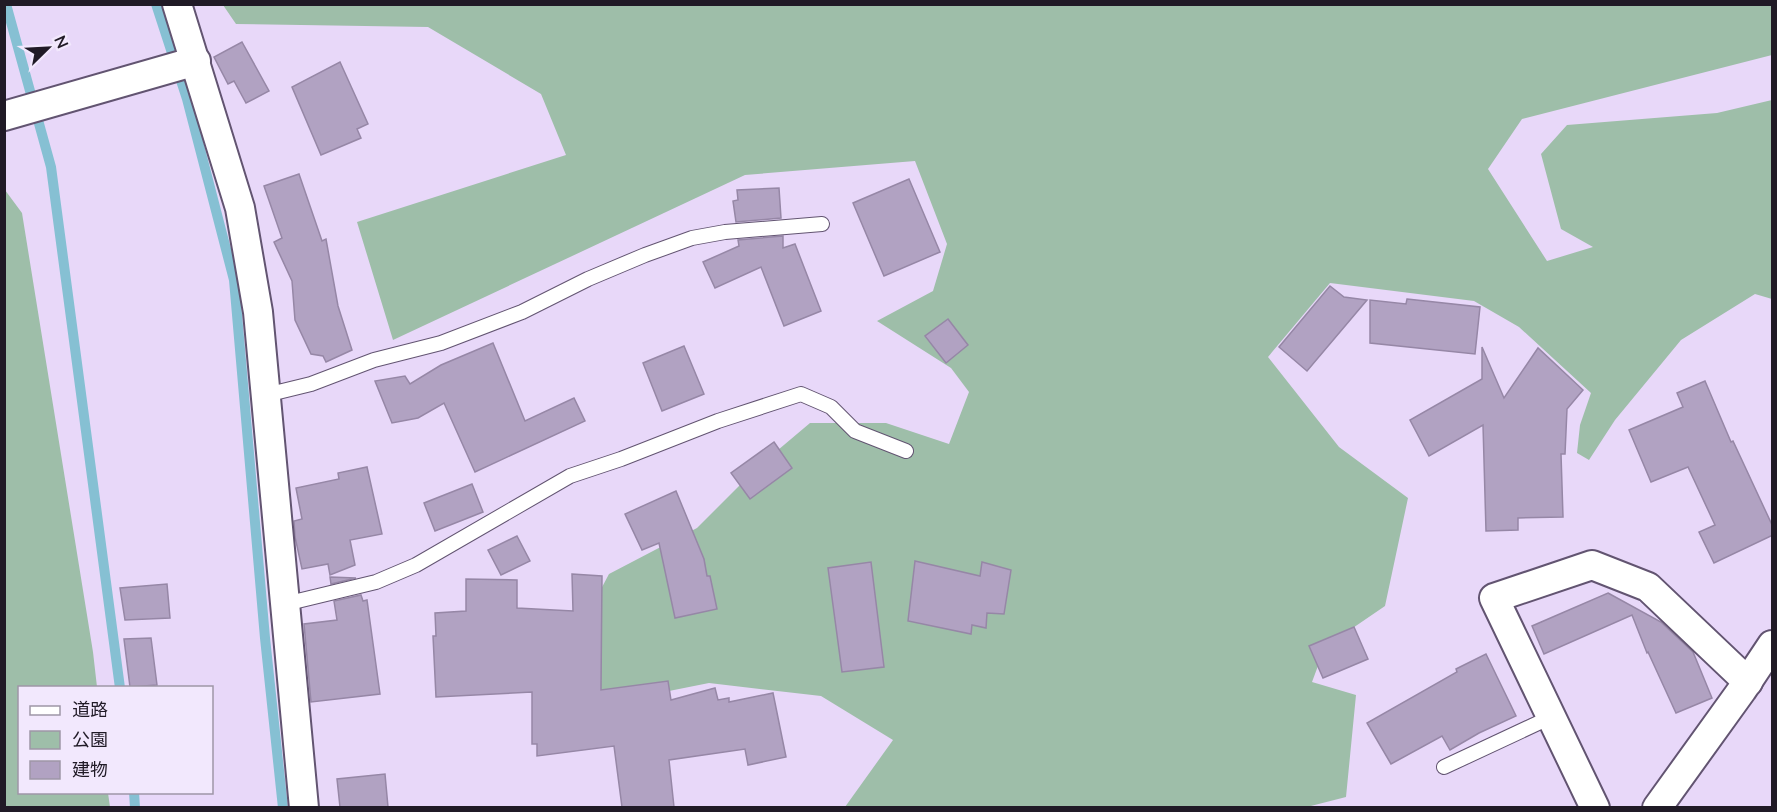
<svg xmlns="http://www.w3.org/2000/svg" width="1777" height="812" font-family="'Nunito Sans','Noto Sans JP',sans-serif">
<rect width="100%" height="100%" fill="#e8d8f9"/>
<g fill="#9ebea9">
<path d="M 223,5 L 1772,5 L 1772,55 L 1522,119 L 1488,169 L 1547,261 L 1593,247 L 1561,229 L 1541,154 L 1567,125 L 1717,113 L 1772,100 L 1772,299 L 1755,294 L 1681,340 L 1615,420 L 1589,460 L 1577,453 L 1580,425 L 1591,393 L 1519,327 L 1474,301 L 1330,283 L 1268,357 L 1339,447 L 1408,498 L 1385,606 L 1325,647 L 1312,682 L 1356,695 L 1346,797 L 1303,808 L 845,807 L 893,740 L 821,696 L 709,683 L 589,707 L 576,636 L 609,574 L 697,528 L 759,466 L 810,423 L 886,423 L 949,444 L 969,392 L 951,368 L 877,321 L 933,291 L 947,244 L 915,161 L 745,175 L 393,340 L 357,222 L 566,155 L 541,94 L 428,27 L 236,24 Z"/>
<path d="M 5,190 L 22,213 L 93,652 L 97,687 L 20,688 L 20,792 L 108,793 L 110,807 L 5,807 Z"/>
</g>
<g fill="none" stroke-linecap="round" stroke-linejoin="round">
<g stroke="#86c0d3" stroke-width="10">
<path d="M 6,4 L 51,167 L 120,688"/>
<path d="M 156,4 L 187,99 L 234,280 L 265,638 L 283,808"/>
<path d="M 134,792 L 135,808"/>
</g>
</g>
<g fill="#b1a2c2" stroke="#9687a6" stroke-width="1.5">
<path d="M 242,42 L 269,91 L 246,103 L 234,81 L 228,84 L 214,57 Z"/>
<path d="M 340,62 L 368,124 L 357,129 L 361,138 L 321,155 L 292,87 Z"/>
<path d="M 299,174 L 322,241 L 326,239 L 338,306 L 352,350 L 326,362 L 323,356 L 311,354 L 295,320 L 292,281 L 274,242 L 282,238 L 264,186 Z"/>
<path d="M 909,179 L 940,252 L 884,276 L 853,203 Z"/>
<path d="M 779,188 L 781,218 L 736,222 L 733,201 L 738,200 L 737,190 Z"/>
<path d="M 783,236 L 783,248 L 795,244 L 821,311 L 784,326 L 761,267 L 715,288 L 703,262 L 739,246 L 738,240 Z"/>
<path d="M 1330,286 L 1344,297 L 1367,300 L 1307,371 L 1279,347 Z"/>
<path d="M 1407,299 L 1480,307 L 1475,354 L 1370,343 L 1370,300 L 1406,304 Z"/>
<path d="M 948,319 L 968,345 L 946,363 L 925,336 Z"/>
<path d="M 493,343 L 525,421 L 574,398 L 585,421 L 475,472 L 444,403 L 418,418 L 392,423 L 375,381 L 405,376 L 410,384 L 441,365 Z"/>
<path d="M 684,346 L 704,394 L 662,411 L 643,363 Z"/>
<path d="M 1482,347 L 1504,398 L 1538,348 L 1583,390 L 1567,409 L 1565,454 L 1561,454 L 1563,517 L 1518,518 L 1518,530 L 1486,531 L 1483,425 L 1429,456 L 1410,420 L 1482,379 Z"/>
<path d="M 1705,381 L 1731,442 L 1733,441 L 1773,527 L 1773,535 L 1714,563 L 1699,532 L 1715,525 L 1688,467 L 1651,482 L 1629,430 L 1683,407 L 1677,393 Z"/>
<path d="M 774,442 L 792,468 L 750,499 L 731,473 Z"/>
<path d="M 367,467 L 382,534 L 350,540 L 355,565 L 330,575 L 328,564 L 302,569 L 295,537 L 294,521 L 302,519 L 296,488 L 339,479 L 338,473 Z"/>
<path d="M 472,484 L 483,512 L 435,531 L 424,503 Z"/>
<path d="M 676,491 L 704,559 L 707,576 L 710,576 L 717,609 L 675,618 L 659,543 L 642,550 L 625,514 Z"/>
<path d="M 517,536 L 530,561 L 501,575 L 488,550 Z"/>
<path d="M 915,561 L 980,576 L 982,562 L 1011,570 L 1004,614 L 987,613 L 986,628 L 972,625 L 971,634 L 908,621 Z"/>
<path d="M 871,562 L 884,667 L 842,672 L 828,568 Z"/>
<path d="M 572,574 L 602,576 L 601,690 L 668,681 L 671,700 L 715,688 L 718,700 L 729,698 L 729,702 L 773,693 L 786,757 L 748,765 L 745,749 L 669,760 L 674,807 L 622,807 L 614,746 L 537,756 L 537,744 L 532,744 L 532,692 L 436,697 L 433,636 L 436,636 L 435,613 L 466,611 L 466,579 L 517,580 L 517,608 L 573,611 Z"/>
<path d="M 330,577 L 356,578 L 331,584 Z"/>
<path d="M 167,584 L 170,618 L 125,620 L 120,588 Z"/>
<path d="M 1608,593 L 1661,622 L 1693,652 L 1712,698 L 1676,713 L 1648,652 L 1647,653 L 1632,615 L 1544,654 L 1532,626 Z"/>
<path d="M 361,595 L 363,601 L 367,600 L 380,694 L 311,702 L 304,624 L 337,620 L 334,601 Z"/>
<path d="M 1354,627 L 1368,659 L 1323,678 L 1309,646 Z"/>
<path d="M 151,638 L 157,685 L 130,687 L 124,639 Z"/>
<path d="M 1486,654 L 1516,716 L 1479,733 L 1450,750 L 1442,736 L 1391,764 L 1367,723 L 1457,672 L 1456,669 Z"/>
<path d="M 385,774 L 388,807 L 340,807 L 337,779 Z"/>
</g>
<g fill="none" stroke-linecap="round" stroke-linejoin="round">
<g stroke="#625471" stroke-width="16">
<g id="service">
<path d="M 266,395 L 311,384 L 374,360 L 441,343 L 522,312 L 588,279 L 645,255 L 692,238 L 725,232 L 822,224"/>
<path d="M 285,604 L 376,582 L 416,565 L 570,476 L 621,459 L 718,421 L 801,394 L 831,407 L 855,431 L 906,451"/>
<path d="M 1444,767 L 1551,717"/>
</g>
</g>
<g stroke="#625471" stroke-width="32">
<g id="minor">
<path d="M 177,4 L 240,208 L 258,312 L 304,808"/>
<path d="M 4,116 L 196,61"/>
<path d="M 1595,808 L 1494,598 L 1592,565 L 1648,587 L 1748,682"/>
<path d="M 1657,808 L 1742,690 L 1772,645"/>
</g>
</g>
<use href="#service" stroke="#fff" stroke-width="14"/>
<use href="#minor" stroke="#fff" stroke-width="28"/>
</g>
<rect width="1777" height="812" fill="none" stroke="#201a26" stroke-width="12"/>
<rect x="18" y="686" width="195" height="108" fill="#f2e8fd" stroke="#9e96a7" stroke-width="1.5"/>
<rect x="30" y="706" width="30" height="9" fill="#ffffff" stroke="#9e96a7" stroke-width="1.5"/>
<text x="72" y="716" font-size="18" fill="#201a26">道路</text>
<rect x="30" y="731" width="30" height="18" fill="#9ebea9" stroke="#9e96a7" stroke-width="1.5"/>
<text x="72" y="746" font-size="18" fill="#201a26">公園</text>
<rect x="30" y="761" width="30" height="18" fill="#b1a2c2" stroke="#9e96a7" stroke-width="1.5"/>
<text x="72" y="776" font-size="18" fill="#201a26">建物</text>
<g transform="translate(48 48) rotate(66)" stroke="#f2e8fd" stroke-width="4.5" paint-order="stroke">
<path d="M0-4.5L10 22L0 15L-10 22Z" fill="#201a26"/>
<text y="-9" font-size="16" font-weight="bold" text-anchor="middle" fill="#201a26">N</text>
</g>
</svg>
